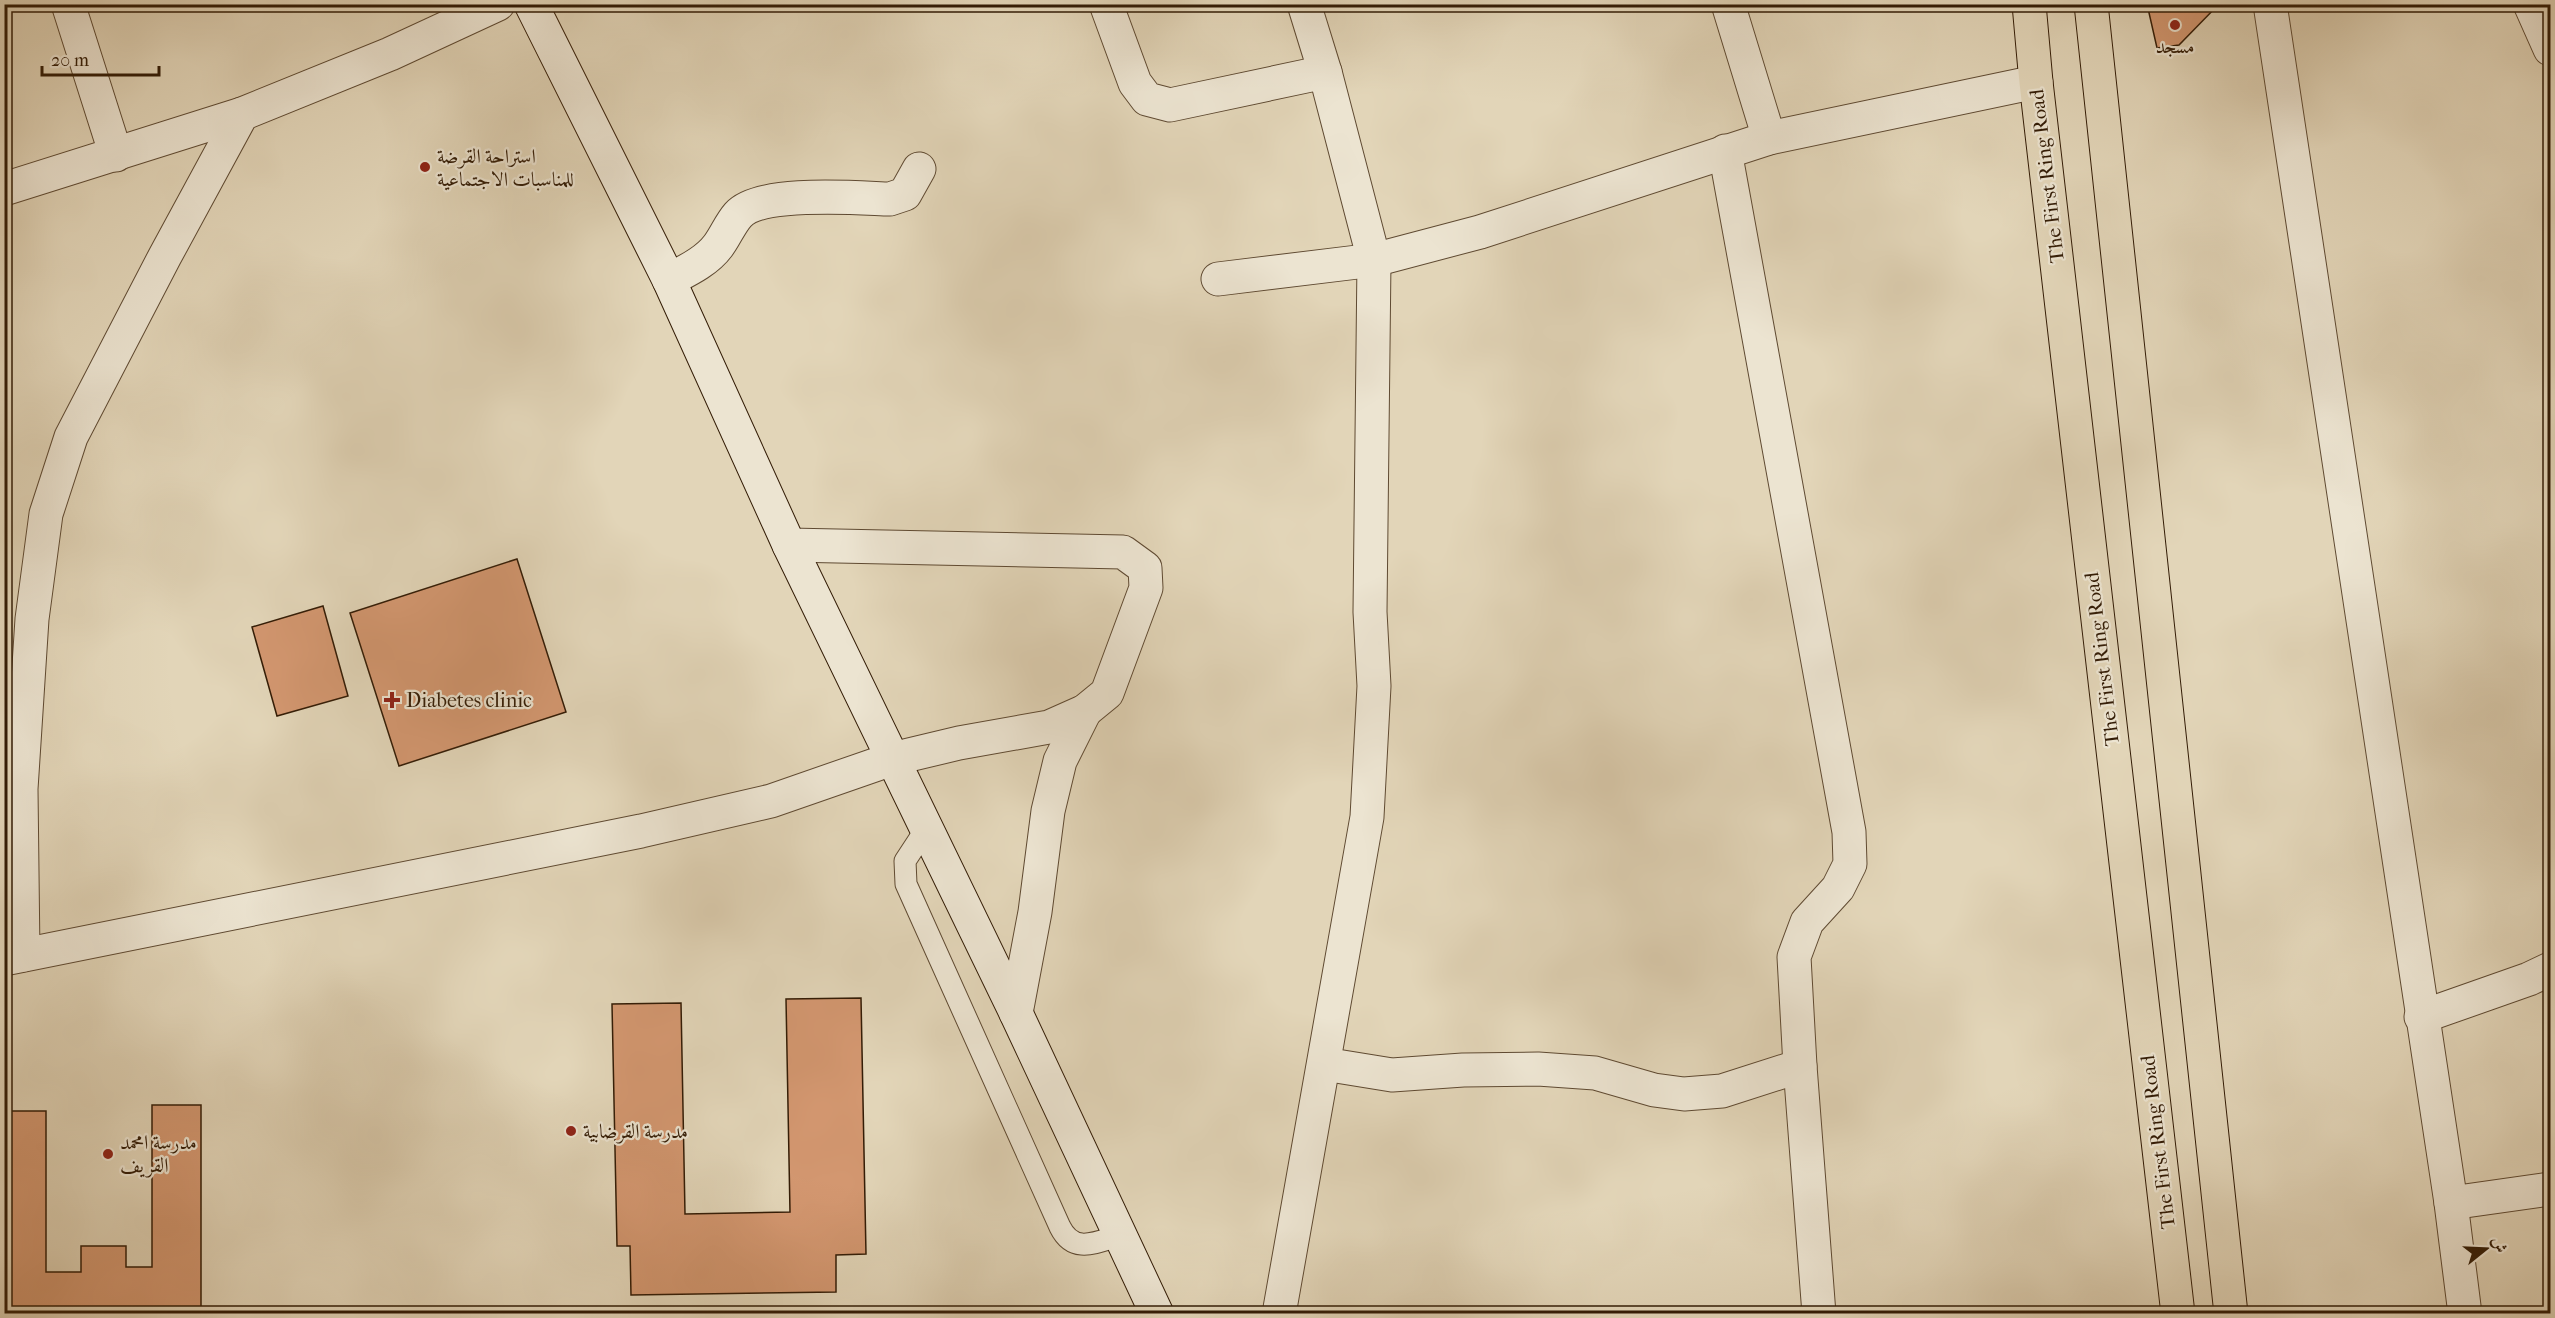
<svg xmlns="http://www.w3.org/2000/svg" width="2555" height="1318" viewBox="0 0 2555 1318" font-family="'IM FELL French Canon',Amiri,serif">
  <rect width="100%" height="100%" fill="#e2d5b8"/>
  <filter id="stains"><feTurbulence type="fractalNoise" baseFrequency=".00333" numOctaves="4"/><feColorMatrix values="0 0 0 0 .2 0 0 0 0 .09 0 0 0 0 .02 0 0 0 .5 -.17"/></filter>
  <radialGradient id="worn" r=".72"><stop offset=".6" stop-color="#630" stop-opacity="0"/><stop offset="1" stop-color="#630" stop-opacity=".3"/></radialGradient>
  <g fill="#d39770" stroke="#331c06" stroke-width="1.5">
    <polygon points="2147,4 2219,4 2179,45 2157,48"/>
    <polygon points="517,559 566,712 399,766 350,613"/>
    <polygon points="323,606 348,696 277,716 252,627"/>
    <polygon points="861,998 866,1254 836,1255 836,1292 631,1295 630,1246 617,1246 612,1004 681,1003 685,1214 790,1212 786,999"/>
    <polygon points="152,1105 201,1105 201,1311 4,1310 4,1111 46,1111 46,1272 81,1272 81,1246 126,1246 126,1267 152,1267"/>
  </g>
  <g fill="none" stroke-linecap="round" stroke-linejoin="round">
    <g stroke="#5f4a32" stroke-width="23">
      <path id="lane" d="M926,829L905,861L906,884L1060,1227C1074,1255 1096,1242 1121,1235"/>
    </g>
    <g stroke="#5f4a32" stroke-width="35">
      <g id="street">
        <polyline points="68,4 116,155"/>
        <polyline points="1106,4 1135,83 1147,99 1170,105 1325,72"/>
        <polyline points="1728,4 1769,138"/>
        <polyline points="2270,4 2451,1203 2465,1314"/>
        <polyline points="2530,4 2550,49"/>
        <polyline points="1725,151 1849,832 1850,864 1838,888 1807,922 1794,957 1800,1066 1819,1314"/>
        <polyline points="4,189 242,114"/>
        <polyline points="1218,279 1374,260 1480,232 1769,138 2036,82"/>
        <path d="M669,280C686,271 706,262 718,246C725,237 730,224 738,215C760,190 857,198 890,199L905,194L919,169"/>
        <polyline points="23,955 21,789 32,619 46,514 71,437 165,256 242,114 390,54 498,4"/>
        <polyline points="4,959 641,831 771,801 892,759 959,743 1049,727 1085,711 1107,693 1146,588 1145,568 1123,552 789,545"/>
        <polyline points="1016,1013 1035,912 1048,811 1060,761 1085,711"/>
        <polyline points="2421,1017 2529,979 2550,969"/>
        <polyline points="1324,1064 1392,1075 1463,1070 1538,1069 1595,1073 1654,1090 1684,1094 1722,1091 1800,1066"/>
        <polyline points="2451,1203 2550,1189"/>
        <polyline points="1279,1314 1367,817 1374,686 1370,612 1374,260 1325,72 1304,4"/>
      </g>
    </g>
    <g stroke="#331c06" stroke-width="35">
      <polyline id="secondary" points="531,4 669,280 789,545 1016,1013 1157,1314"/>
    </g>
    <g stroke="#331c06" stroke-width="35">
      <g id="primary">
        <polyline points="2029,4 2036,82 2178,1314"/>
        <polyline points="2091,4 2231,1314"/>
      </g>
    </g>
    <use href="#lane" stroke="#ece4d1" stroke-width="21"/>
    <use href="#street" stroke="#ece4d1" stroke-width="33"/>
    <use href="#secondary" stroke="#ece4d1" stroke-width="33"/>
    <use href="#primary" stroke="#e2d5b8" stroke-width="33"/>
  </g>
  <g fill="#8f2418" stroke="#ece4d1" stroke-width="2">
    <circle cx="2175" cy="25" r="6"/>
    <circle cx="425" cy="167" r="6"/>
    <path d="M389 691h6v6h6v6h-6v6h-6v-6h-6v-6h6z"/>
    <circle cx="571" cy="1131" r="6"/>
    <circle cx="108" cy="1154" r="6"/>
  </g>
  <g text-anchor="middle" dominant-baseline="central" stroke-width="4.5" stroke-linejoin="round" paint-order="stroke">
    <g font-size="20" fill="#331c06" stroke="#ece4d1" text-anchor="start">
      <text x="2175" y="46" text-anchor="middle">مسجد</text>
      <text x="437" y="156">استراحة القرضة<tspan x="437" dy="23">للمناسبات الاجتماعية</tspan></text>
      <text x="406" y="700">Diabetes clinic</text>
      <text x="583" y="1131">مدرسة القرضابية</text>
      <text x="120" y="1142">مدرسة امحمد<tspan x="120" dy="23">القريف</tspan></text>
    </g>
    <g font-size="20" fill="#331c06" stroke="#ece4d1">
      <text transform="translate(2047 176) rotate(-97)">The First Ring Road</text>
      <text transform="translate(2102 659) rotate(-97)">The First Ring Road</text>
      <text transform="translate(2158 1142) rotate(-97)">The First Ring Road</text>
    </g>
  </g>
  <rect width="2555" height="1318" fill="none" stroke="#e2d5b8" stroke-width="24"/>
  <rect x="6" y="6" width="2543" height="1306" fill="none" stroke="#331c06" stroke-width="3"/>
  <rect x="12" y="12" width="2531" height="1294" fill="none" stroke="#331c06" stroke-width="1.5"/>
  <g transform="translate(2486 1249) rotate(72)" stroke="#ece4d1" stroke-width="4.5" paint-order="stroke">
  <path d="M0-4.5L10 22L0 15L-10 22Z" fill="#331c06"/>
  <text y="-9" font-size="16" font-weight="bold" text-anchor="middle" fill="#331c06">ش</text>
  </g>
  <path d="M42 66v9h117v-9" fill="none" stroke="#331c06" stroke-width="3"/>
  <text x="51" y="66" font-size="18" fill="#331c06" stroke="#ece4d1" stroke-width="4.5" paint-order="stroke">20 m</text>
  <rect width="100%" height="100%" filter="url(#stains)"/>
  <rect width="100%" height="100%" fill="url(#worn)"/>
</svg>
